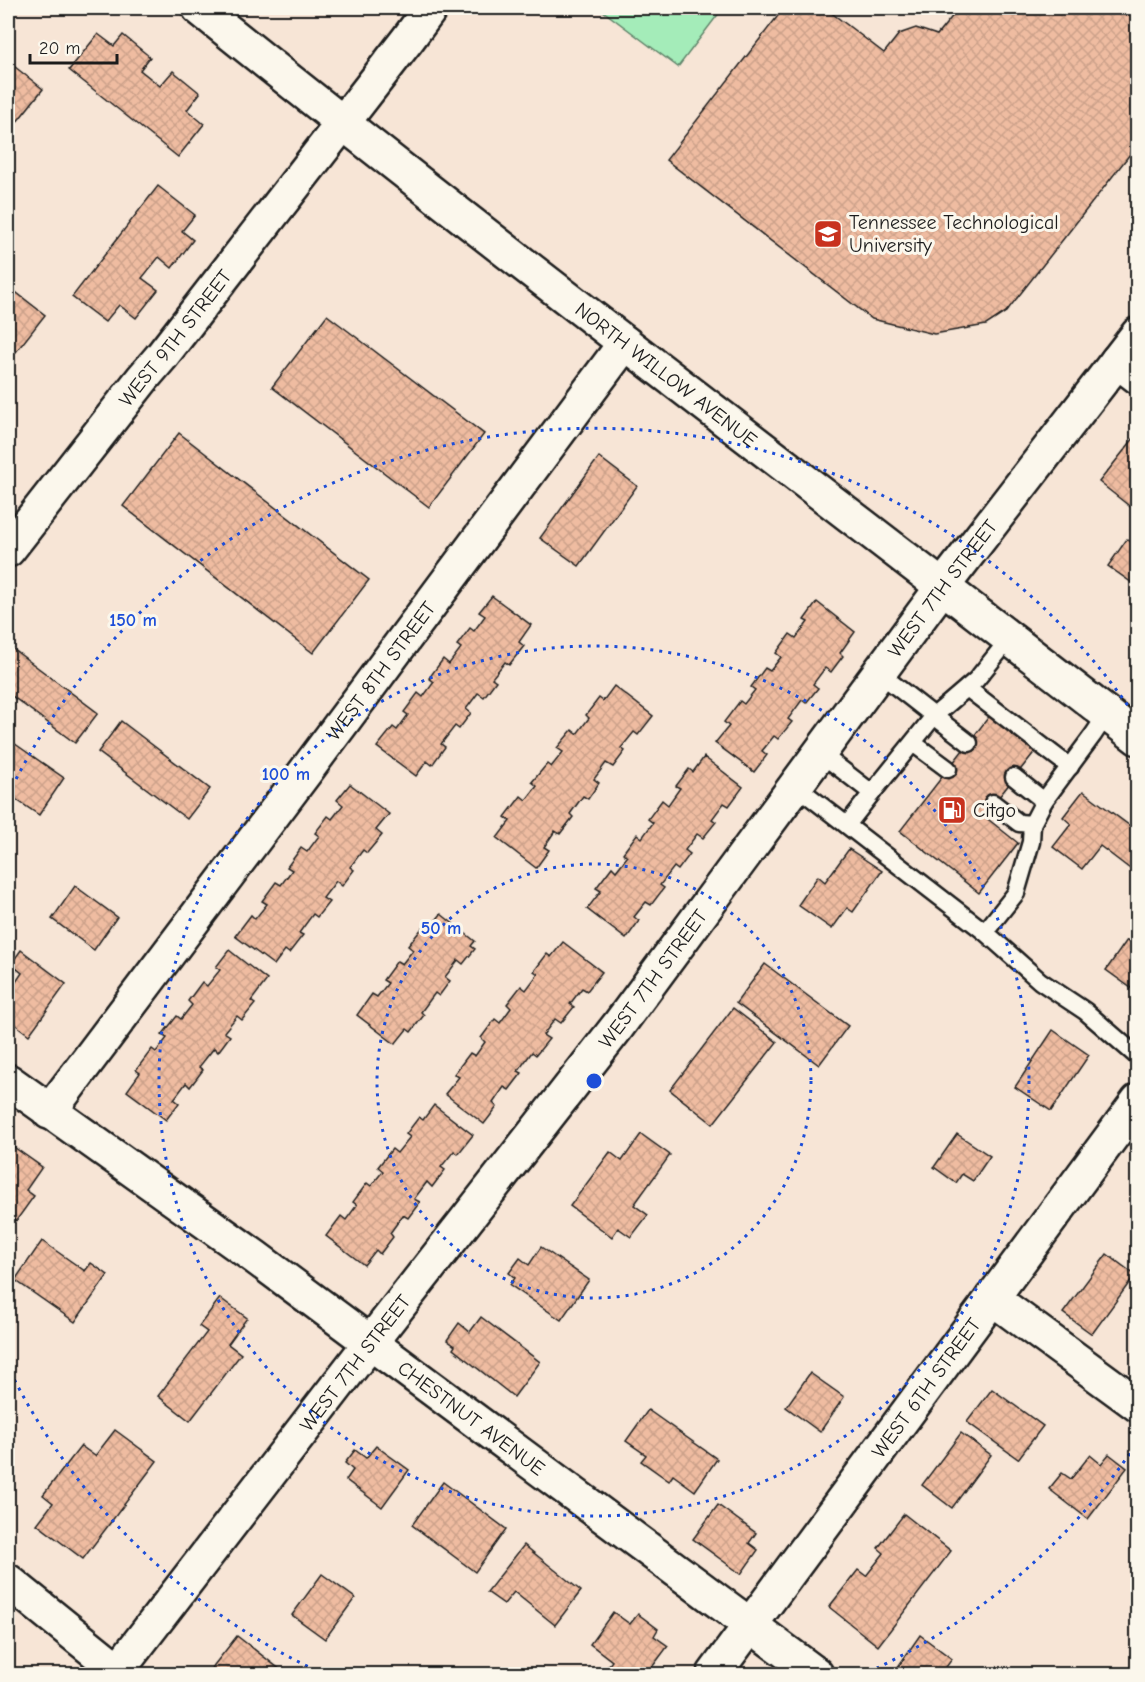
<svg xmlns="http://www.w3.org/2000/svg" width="1145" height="1682" viewBox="0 0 1145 1682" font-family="'Comic Neue',sans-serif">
  <defs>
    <pattern id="building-cross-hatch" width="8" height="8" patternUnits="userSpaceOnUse" patternTransform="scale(1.5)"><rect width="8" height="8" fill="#efbca1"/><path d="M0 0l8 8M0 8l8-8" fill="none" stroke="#cca18a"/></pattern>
  </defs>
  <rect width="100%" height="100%" fill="#f7e5d6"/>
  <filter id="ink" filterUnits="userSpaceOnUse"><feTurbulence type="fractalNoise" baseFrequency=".0167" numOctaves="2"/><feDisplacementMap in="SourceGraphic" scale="12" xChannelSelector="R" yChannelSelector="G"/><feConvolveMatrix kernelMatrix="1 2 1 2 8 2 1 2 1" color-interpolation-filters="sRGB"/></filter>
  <g filter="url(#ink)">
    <polygon fill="#a4ecb9" stroke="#60846a" stroke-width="1.5" points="599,8 723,8 678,67"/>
    <g fill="url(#building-cross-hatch)" stroke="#1c1c1c" stroke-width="1.5">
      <polygon points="784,8 825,8 884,53 899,34 916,28 937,35 959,8 1138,8 1138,144 1006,312 986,325 934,334 872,319 666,160"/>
      <polygon points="98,34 114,46 123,35 150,57 140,70 160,86 173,71 200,93 187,110 204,124 178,157 69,70"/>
      <polygon points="10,63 43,89 8,133 8,66"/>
      <polygon points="158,186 195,215 182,231 193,240 172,268 159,257 142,278 158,290 136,318 119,305 105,322 72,297"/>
      <polygon points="8,286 45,315 16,352 8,345"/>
      <polygon points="327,315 484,434 429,507 272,387"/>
      <polygon points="179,433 369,580 313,653 123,506"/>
      <polygon points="1138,433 1138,513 1099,482"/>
      <polygon points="599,457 637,486 579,566 540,538"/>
      <polygon points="1127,539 1138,547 1138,587 1108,566"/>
      <polygon points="492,596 531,625 519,642 524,646 509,665 505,662 492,678 496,681 484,697 478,693 466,709 471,713 459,729 455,726 441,744 445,747 432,765 427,761 416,776 377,747 393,727 397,730 408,715 404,712 418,693 423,697 434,682 429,678 443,659 449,664 461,648 457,645 470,628 474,631 485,616 479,612"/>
      <polygon points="817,602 855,632 840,653 843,656 831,672 825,668 813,684 818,688 806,703 802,700 788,719 792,722 778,739 774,736 762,751 767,755 754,772 715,743 729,726 724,722 740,701 744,704 755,690 751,687 765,668 770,671 781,657 776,653 790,634 796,638 808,622 804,620"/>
      <polygon points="9,646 98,713 75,743 8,693 8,648"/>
      <polygon points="614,686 653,716 638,735 634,732 621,748 625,751 613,767 606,763 594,779 599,783 588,799 583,796 570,814 573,817 560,834 555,831 544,847 549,850 536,868 497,838 510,821 505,817 521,796 526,800 537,786 532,782 547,764 551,767 563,752 557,748 572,730 577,734 589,718 586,715 599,698 603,701"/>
      <polygon points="991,714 1036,750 984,816 1018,843 979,893 900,831"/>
      <polygon points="121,721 210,789 187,819 98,752"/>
      <polygon points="8,739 64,778 39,815 8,794"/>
      <polygon points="704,757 743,787 729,806 724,803 712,819 716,822 703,838 697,834 685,850 690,854 678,870 674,867 660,885 664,888 651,905 646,902 634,917 639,921 626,939 587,909 601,891 596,888 612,867 616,871 627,857 623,853 637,834 642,838 653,823 648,819 662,800 668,805 680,788 676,786 689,769 693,772"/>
      <polygon points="350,784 389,814 376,830 382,835 367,853 363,850 350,867 354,870 342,886 336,881 323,898 329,902 317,917 313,914 299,933 303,935 289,953 285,950 274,965 235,936 251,915 255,919 267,904 262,901 276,882 281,885 292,870 287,867 301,848 307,852 319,836 315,833 328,816 332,819 343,805 337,800"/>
      <polygon points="1083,791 1138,832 1138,875 1100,846 1082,869 1053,847 1071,824 1063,817"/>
      <polygon points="849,849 882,871 853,912 847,908 832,929 798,905 818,876 825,882"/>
      <polygon points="75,886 117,917 94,950 52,919"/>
      <polygon points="441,914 475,941 471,946 475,949 463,964 458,960 445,977 450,981 439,996 435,993 421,1012 424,1015 411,1032 407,1029 395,1044 357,1015 372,994 377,997 388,983 383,980 397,961 402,964 413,950 408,946 423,927 428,930"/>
      <polygon points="1127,940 1138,947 1138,993 1106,970"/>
      <polygon points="563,942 602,972 587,991 582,988 570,1004 574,1007 561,1023 555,1019 543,1035 549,1039 536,1055 532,1052 518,1071 522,1073 509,1090 504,1087 493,1103 497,1107 484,1124 445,1094 459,1077 454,1074 470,1053 475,1056 485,1042 481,1038 495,1019 500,1023 511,1008 507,1004 521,986 526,990 538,974 534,971 547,954 551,957"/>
      <polygon points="21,950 66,984 29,1035 8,1019 8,994 22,973 11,964"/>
      <polygon points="229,950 267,980 251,1001 255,1004 242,1020 237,1016 224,1032 230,1036 218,1052 214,1048 199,1067 203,1070 190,1087 186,1083 174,1099 179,1103 166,1120 127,1091 140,1073 136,1070 152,1049 156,1052 167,1038 162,1035 177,1016 181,1019 192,1005 188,1001 202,982 207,986 220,970 216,967"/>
      <polygon points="765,964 848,1026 819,1065 736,1003"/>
      <polygon points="733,1008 777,1042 713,1124 670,1090"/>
      <polygon points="1053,1030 1089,1055 1051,1111 1015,1087"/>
      <polygon points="434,1105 473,1135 458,1154 454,1151 441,1167 445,1170 432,1187 427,1182 414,1199 420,1202 408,1218 403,1215 390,1233 393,1237 380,1254 376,1250 364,1265 326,1236 341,1216 346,1220 357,1205 353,1202 367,1183 371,1186 383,1171 378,1167 392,1149 397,1153 410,1137 406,1134 419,1117 423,1120"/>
      <polygon points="641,1134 670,1155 634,1205 648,1215 631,1237 618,1228 612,1237 570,1206 610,1152 622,1161"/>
      <polygon points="957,1134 990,1156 973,1181 962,1174 956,1183 934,1167"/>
      <polygon points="8,1143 42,1167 26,1190 34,1196 16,1221 8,1215 8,1204 10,1201 8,1199"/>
      <polygon points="42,1241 85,1271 91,1263 108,1275 75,1322 15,1280"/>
      <polygon points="541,1247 589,1280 561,1320 510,1285 515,1278 509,1273 520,1258 529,1265"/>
      <polygon points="1107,1254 1135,1275 1092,1334 1063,1313"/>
      <polygon points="220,1298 247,1318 228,1344 241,1354 190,1421 158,1396 207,1332 199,1326"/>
      <polygon points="481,1317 540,1362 514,1397 453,1349 455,1346 447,1340 459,1323 470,1332"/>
      <polygon points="810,1373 844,1397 820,1432 786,1407"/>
      <polygon points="992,1389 1043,1426 1018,1459 967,1422"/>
      <polygon points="648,1410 717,1459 695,1491 673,1475 669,1481 641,1461 646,1455 626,1441"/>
      <polygon points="115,1430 157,1461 83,1559 37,1524 53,1503 43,1495 81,1446 95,1456"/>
      <polygon points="961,1433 991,1455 952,1508 922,1485"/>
      <polygon points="376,1446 409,1470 382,1507 346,1480 353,1470 345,1463 355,1450 366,1458"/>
      <polygon points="1109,1454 1127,1468 1088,1519 1049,1489 1062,1473 1071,1479 1090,1455 1101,1464"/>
      <polygon points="443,1482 506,1529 475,1572 412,1525"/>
      <polygon points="718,1505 756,1533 749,1543 758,1550 741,1574 693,1539"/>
      <polygon points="904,1514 951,1551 878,1646 829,1607 858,1570 866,1576 884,1553 878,1548"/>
      <polygon points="524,1545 581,1591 555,1625 514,1592 504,1604 487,1592"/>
      <polygon points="322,1574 355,1598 325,1639 292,1615"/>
      <polygon points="613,1612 630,1624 638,1614 658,1629 654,1636 668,1646 647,1674 602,1674 612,1661 590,1644"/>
      <polygon points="920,1635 952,1659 941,1674 893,1674"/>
      <polygon points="237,1636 286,1674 207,1674"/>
    </g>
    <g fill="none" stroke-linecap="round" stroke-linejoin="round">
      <g stroke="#1c1c1c" stroke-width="21">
        <g id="lane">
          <polyline points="967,688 1070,767"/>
          <polyline points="913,743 948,769"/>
          <polyline points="969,743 934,716 976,680 1010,638"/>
          <polyline points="820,753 872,793 934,716 879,673"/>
          <polyline points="1014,777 1044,801 1093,735 1107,714"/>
          <polyline points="796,786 985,932 1016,893 1031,842 1032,824"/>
          <polyline points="993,803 1019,823 1032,824 1044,801"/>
          <polyline points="847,825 872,793"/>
          <polyline points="985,932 1040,981 1085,1011 1138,1057"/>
        </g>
      </g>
      <g stroke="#1c1c1c" stroke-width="38">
        <g id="street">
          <polyline points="1117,361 1138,377"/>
          <path id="s1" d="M8,550L143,378L161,357L408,39L431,8"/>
          <path id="s2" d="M8,1081L255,1257L816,1674"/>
          <path id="s3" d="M49,1112L306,771L625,343"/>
          <polyline points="992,1298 1138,1405"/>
          <polyline points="8,1581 123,1674"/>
          <path id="s4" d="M714,1674L1138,1101"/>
        </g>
      </g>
      <g stroke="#1c1c1c" stroke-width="38">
        <g id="secondary">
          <path id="s5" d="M199,8C507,257 825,494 1138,738"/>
          <path id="s6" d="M115,1674L370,1343L618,1026L943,586L1138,334"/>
        </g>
      </g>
      <use href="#lane" stroke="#fbf7ec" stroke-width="16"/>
      <use href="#street" stroke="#fbf7ec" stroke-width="33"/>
      <use href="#secondary" stroke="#fbf7ec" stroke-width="33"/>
    </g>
  </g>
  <g fill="none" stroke="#1d4ed8" stroke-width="3" stroke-dasharray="3 6">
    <circle cx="594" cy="1081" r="217"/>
    <circle cx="594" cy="1081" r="435"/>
    <path d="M1135 1446A652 652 0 0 1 864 1674M324 1674A652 652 0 0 1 8 1367M8 795A652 652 0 0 1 1135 716"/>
  </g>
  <defs>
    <g id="university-square" transform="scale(1.5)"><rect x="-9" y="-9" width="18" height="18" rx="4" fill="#c8321e" stroke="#fbf7ec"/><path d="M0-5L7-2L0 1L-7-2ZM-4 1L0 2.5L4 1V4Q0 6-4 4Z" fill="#fff"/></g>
    <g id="fuel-square" transform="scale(1.5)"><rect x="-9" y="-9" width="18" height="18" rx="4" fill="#c8321e" stroke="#fbf7ec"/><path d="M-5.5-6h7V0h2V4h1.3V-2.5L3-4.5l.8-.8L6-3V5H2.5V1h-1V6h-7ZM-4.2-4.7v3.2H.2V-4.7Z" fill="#fff"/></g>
  </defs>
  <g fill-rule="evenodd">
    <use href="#university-square" x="828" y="234"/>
    <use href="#fuel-square" x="952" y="810"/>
  </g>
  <g text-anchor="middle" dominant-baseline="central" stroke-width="6" stroke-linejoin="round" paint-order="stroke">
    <g font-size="20" fill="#1c1c1c" stroke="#fbf7ec" text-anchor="start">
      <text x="849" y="222">Tennessee Technological<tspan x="849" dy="23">University</tspan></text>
      <text x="973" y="810">Citgo</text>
    </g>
    <g font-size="20" fill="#1c1c1c" stroke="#fbf7ec">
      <text stroke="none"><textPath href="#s1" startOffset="270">WEST 9TH STREET</textPath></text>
      <text stroke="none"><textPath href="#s5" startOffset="594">NORTH WILLOW AVENUE</textPath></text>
      <text stroke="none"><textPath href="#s6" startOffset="1365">WEST 7TH STREET</textPath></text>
      <text stroke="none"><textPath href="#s3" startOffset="552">WEST 8TH STREET</textPath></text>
      <text stroke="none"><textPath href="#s6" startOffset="879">WEST 7TH STREET</textPath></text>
      <text stroke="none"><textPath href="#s6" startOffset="393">WEST 7TH STREET</textPath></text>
      <text stroke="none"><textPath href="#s4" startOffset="356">WEST 6TH STREET</textPath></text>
      <text stroke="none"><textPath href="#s2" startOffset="573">CHESTNUT AVENUE</textPath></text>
    </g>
  </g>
  <circle cx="594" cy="1081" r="9" fill="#1d4ed8" stroke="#fbf7ec" stroke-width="3"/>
  <g font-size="18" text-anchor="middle" font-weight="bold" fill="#1d4ed8" stroke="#fbf7ec" stroke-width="6" stroke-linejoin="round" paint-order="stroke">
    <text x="133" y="626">150 m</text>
    <text x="286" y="780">100 m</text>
    <text x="441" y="934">50 m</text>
  </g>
  <rect width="1145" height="1682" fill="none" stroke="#fbf7ec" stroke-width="30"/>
  <rect x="15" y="15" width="1115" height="1652" fill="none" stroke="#1c1c1c" stroke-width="2" filter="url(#ink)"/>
  <path d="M30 54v9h87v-9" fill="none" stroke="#1c1c1c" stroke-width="3"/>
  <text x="39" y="54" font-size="18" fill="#1c1c1c" stroke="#fbf7ec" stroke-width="4.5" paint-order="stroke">20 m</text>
</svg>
